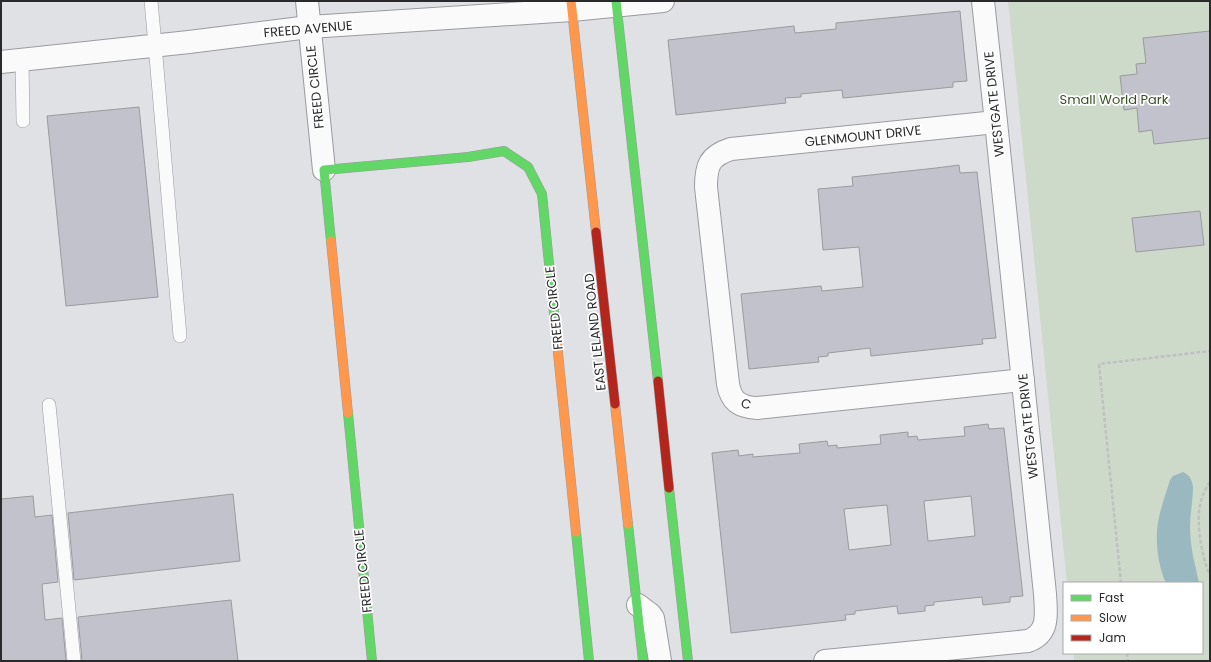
<svg xmlns="http://www.w3.org/2000/svg" width="1211" height="662" viewBox="0 0 1211 662" font-family="Poppins,sans-serif">
  <rect width="100%" height="100%" fill="#e0e1e5"/>
  <polygon fill="#cdd9c9" points="1008,1 1210,1 1210,661 1074,661 1074,653 1202,653 1202,583 1067,583"/>
  <path fill="#9ab8c0" d="M1183,472C1190,475 1192,480 1193,487C1193,499 1190,515 1190,527C1190,547 1195,564 1199,583H1166C1159,568 1156,548 1157,531C1158,514 1165,497 1170,480L1173,476Z"/>
  <g fill="#c1c2cb" stroke="#9a9b9e" fill-rule="evenodd">
    <polygon points="960,11 967,81 953,82 953,87 843,98 842,90 801,94 801,97 785,98 786,103 676,115 668,40 794,26 795,33 836,29 836,23"/>
    <polygon points="1210,31 1210,138 1154,144 1152,130 1139,132 1137,108 1124,110 1120,76 1137,74 1136,64 1146,63 1143,38"/>
    <polygon points="139,107 158,297 66,306 47,116"/>
    <polygon points="959,165 960,173 977,172 996,338 982,339 983,344 871,356 870,348 828,353 828,356 818,357 819,362 749,369 741,294 821,286 822,291 863,287 859,247 823,250 818,189 853,186 852,177 936,168"/>
    <polygon points="1200,211 1204,245 1136,252 1132,218"/>
    <path d="M988,424L989,429L1004,428L1023,596L1010,597V602L983,605L982,597L934,602V605L925,606V611L898,614L897,606L855,611V614L845,615L846,620L731,633L712,453L738,450L739,456L753,454V457L800,453L799,444L827,441L828,446L837,445V448L881,444L880,435L908,432V437L917,436L918,440L965,436L964,427ZM971,496L975,536L928,541L924,501ZM887,505L891,545L849,550L844,509Z"/>
    <polygon points="233,494 240,561 74,580 68,513"/>
    <polygon points="33,496 35,517 52,515 58,582 42,584 45,620 62,618 66,661 1,661 1,499"/>
    <polygon points="231,600 238,661 82,661 78,617"/>
  </g>
  <g fill="none" stroke-linecap="round" stroke-linejoin="round">
    <g stroke="#9a9b9e" stroke-width="14">
      <g id="lane">
        <polyline points="151,1 155,45 180,336"/>
        <polyline points="22,60 23,121"/>
        <polyline points="49,405 74,661"/>
      </g>
    </g>
    <g stroke="#9a9b9e" stroke-width="24">
      <g id="street">
        <polyline points="307,1 324,170"/>
        <polyline points="1,62 189,42 309,27 572,10 663,1"/>
        <path d="M996,122L731,149C709,156 706,166 706,187L728,384C731,401 739,407 757,408L1023,380"/>
        <polyline points="638,605 650,614 653,618 660,661"/>
        <path d="M825,661L1028,641C1050,633 1046,613 1045,594L996,122L983,1"/>
      </g>
    </g>
    <g stroke="#9a9b9e" stroke-width="10">
      <g id="fast">
        <polyline points="616,1 658,381"/>
        <polyline points="331,241 324,170 468,157 504,151 528,167 542,194 556,333"/>
        <polyline points="348,413 372,661"/>
        <polyline points="669,488 688,661"/>
        <polyline points="628,524 643,661"/>
        <polyline points="576,532 589,661"/>
      </g>
    </g>
    <g stroke="#9a9b9e" stroke-width="10">
      <g id="slow">
        <polyline points="571,1 596,232"/>
        <polyline points="331,241 348,413"/>
        <polyline points="556,333 576,532"/>
        <polyline points="615,404 628,524"/>
      </g>
    </g>
    <g stroke="#9a9b9e" stroke-width="10">
      <g id="jam">
        <polyline points="596,232 615,404"/>
        <polyline points="658,381 669,488"/>
      </g>
    </g>
    <g stroke="#c0c0c1" stroke-width="2.5" stroke-dasharray="4 2" stroke-linecap="butt">
      <path d="M1210,482C1205,489 1202,496 1200,505C1196,524 1202,558 1210,575"/>
      <polyline points="1121,583 1099,364 1210,351"/>
      <polyline points="1127,653 1128,661"/>
    </g>
    <use href="#lane" stroke="#fafafb" stroke-width="13"/>
    <use href="#street" stroke="#fafafb" stroke-width="22"/>
    <use href="#fast" stroke="#63d668" stroke-width="9"/>
    <use href="#slow" stroke="#ff974d" stroke-width="9"/>
    <use href="#jam" stroke="#b3261e" stroke-width="9"/>
  </g>
  <g text-anchor="middle" dominant-baseline="central" stroke-width="3.5" stroke-linejoin="round" paint-order="stroke">
    <g font-size="13" fill="#2a2a2d" stroke="#fff">
      <text transform="translate(308 29) rotate(-5)">FREED AVENUE</text>
      <text transform="translate(315 87) rotate(-96)">FREED CIRCLE</text>
      <text transform="translate(994 104) rotate(-96)">WESTGATE DRIVE</text>
      <text transform="translate(863 136) rotate(-6)">GLENMOUNT DRIVE</text>
      <text transform="translate(554 308) rotate(-96)">FREED CIRCLE</text>
      <text transform="translate(595 332) rotate(-96)">EAST LELAND ROAD</text>
      <text transform="translate(746 404) rotate(17)">C</text>
      <text transform="translate(1028 426) rotate(-96)">WESTGATE DRIVE</text>
      <text transform="translate(363 571) rotate(-96)">FREED CIRCLE</text>
    </g>
    <g font-size="13" fill="#375123" stroke="#fff">
      <text x="1114" y="99">Small World Park</text>
    </g>
  </g>
  <rect width="1211" height="662" fill="none" stroke="#2a2a2d" stroke-width="4"/>
  <rect x="1063" y="582" width="140" height="72" fill="#ffffff" stroke="#aaaaab"/>
  <rect x="1071" y="595" width="20" height="6" fill="#63d668" stroke="#aaaaab"/>
  <text x="1099" y="602" font-size="12" fill="#2a2a2d">Fast</text>
  <rect x="1071" y="615" width="20" height="6" fill="#ff974d" stroke="#aaaaab"/>
  <text x="1099" y="622" font-size="12" fill="#2a2a2d">Slow</text>
  <rect x="1071" y="635" width="20" height="6" fill="#b3261e" stroke="#aaaaab"/>
  <text x="1099" y="642" font-size="12" fill="#2a2a2d">Jam</text>
</svg>
